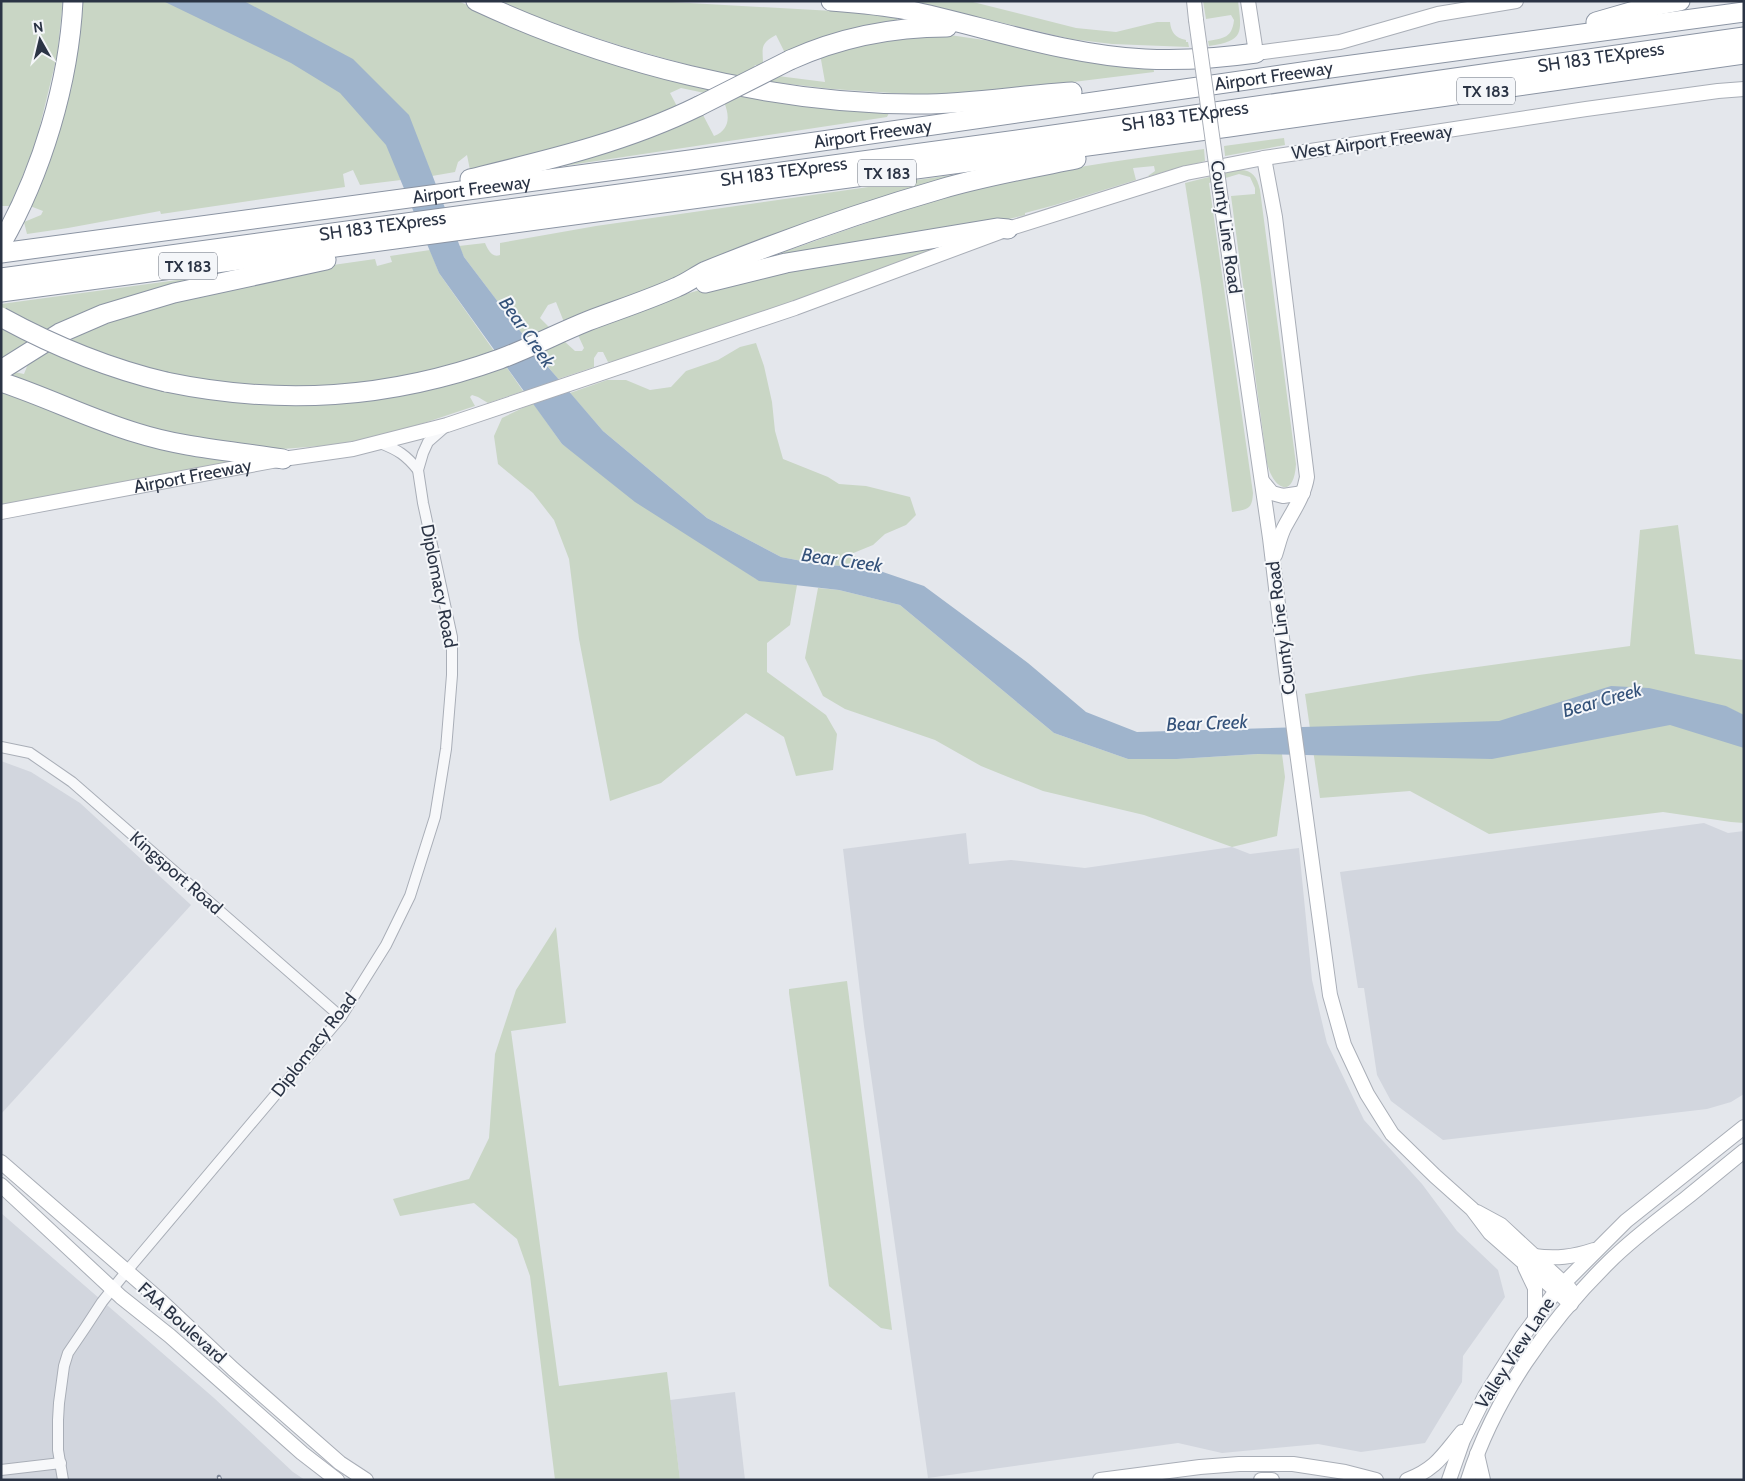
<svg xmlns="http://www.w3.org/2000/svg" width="1745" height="1481" viewBox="0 0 1745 1481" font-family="Cabin,sans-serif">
  <rect width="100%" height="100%" fill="#e4e7ec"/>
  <g fill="#d2d6de">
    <polygon points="1,761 31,772 80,803 191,905 1,1114"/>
    <polygon points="1704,823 1728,833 1744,831 1744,1094 1731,1102 1707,1109 1443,1140 1391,1101 1377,1075 1364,988 1358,988 1340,872"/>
    <polygon points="966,833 969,864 1011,860 1085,868 1232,847 1250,854 1299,848 1312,980 1327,1043 1364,1120 1422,1184 1457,1231 1498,1270 1505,1297 1463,1356 1462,1382 1425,1443 1361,1452 1318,1444 1222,1453 1178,1443 928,1478 864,1026 843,849"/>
    <polygon points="1,1213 214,1398 293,1472 305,1480 1,1480"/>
    <polygon points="735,1392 745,1480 680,1480 670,1400"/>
  </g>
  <g fill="#c9d6c5">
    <polygon points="1,1 63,1 57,56 36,142 11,206 2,206 1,215"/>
    <polygon points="82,1 458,1 552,41 722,90 714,95 681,88 670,93 680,112 636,129 470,170 467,155 458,162 455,172 432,176 424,155 391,155 401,180 360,185 353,170 343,174 345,187 161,214 160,211 68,228 27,234 24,222 41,215 43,211 30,206 69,92 71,91 80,31"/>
    <path d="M498,1H654L851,12L895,16L897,18V21L786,55L776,35C759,44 763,48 763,65L760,66L755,65L751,74L746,78C661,60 579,35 498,1Z"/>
    <path d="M910,1H969L1076,28L1116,32L1157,22H1170C1171,32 1175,38 1186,40V42H1188L1189,47L1112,44L1071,39Z"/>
    <path d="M1203,1H1238C1242,33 1244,41 1209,46L1208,41C1224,38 1232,38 1234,20L1231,15L1206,19Z"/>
    <polygon points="943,34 1153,65 1154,72 1049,85 956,94 922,95 832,89 763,81 770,75 825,82 820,54 862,42"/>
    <path d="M738,94L889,113L887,117L537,170L703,115L714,136C730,130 730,116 724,102Z"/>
    <polygon points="1284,138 1285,145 1225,156 1224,146"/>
    <path d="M1204,149L1205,161C1186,167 1169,170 1150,176H1148L1155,171L1154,166L1133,168L1136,180L1055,205L1025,213V215L997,222L776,257L778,254C847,230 916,204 987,186C1058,168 1131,159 1204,149Z"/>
    <path d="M1237,170C1252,169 1257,176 1260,190L1296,464C1294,499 1274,491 1267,463L1231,196L1255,194V188L1250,177L1239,174L1209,183L1253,493C1252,510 1248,509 1232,512L1201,285L1185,183Z"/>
    <path d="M959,174L865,203L564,322L556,302L548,305L540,318L550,328L525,338L464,257L459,246L485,243C488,250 492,258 500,255V243L596,226Z"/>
    <polygon points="943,246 938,252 615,361 608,362 603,352 598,352 594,358 594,367 558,379 536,352 564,341 575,351 582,351 584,348 578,335 676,297 740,278"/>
    <path d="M430,250L439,273L494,351C470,359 446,367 421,373C328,395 226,392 134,365C114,359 93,350 73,343L71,335L111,317L312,268L375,259L377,266L392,262L390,256Z"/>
    <polygon points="185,279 185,283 48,332 1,307 1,304"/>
    <polygon points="1,326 30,343 1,363"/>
    <polygon points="756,343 764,366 772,402 775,431 783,459 828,477 839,484 866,486 910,497 916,515 906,525 885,534 873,545 851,554 877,570 812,563 781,557 707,518 603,431 570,393 607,380 626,380 650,390 671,387 686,371 718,360 740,347"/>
    <polygon points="46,350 70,361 236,401 505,365 523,391 488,403 478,397 472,395 470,397 475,406 421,424 369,438 333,445 270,450 187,442 1,379 9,371 24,374 30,359 36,360 36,356"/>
    <polygon points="1,390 244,462 1,506"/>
    <polygon points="533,403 562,444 756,579 797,585 790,625 767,643 767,672 826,715 837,734 833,770 796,776 784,737 746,713 661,783 610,801 579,639 569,559 554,520 533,493 498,464 494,436 502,418"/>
    <polygon points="1678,525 1695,654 1744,660 1744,823 1731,822 1663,812 1489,834 1410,791 1320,798 1305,694 1419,675 1630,646 1640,530"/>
    <polygon points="818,588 839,590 900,605 1054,733 1128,759 1177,759 1258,754 1282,754 1285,777 1277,836 1232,847 1144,815 1043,791 981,766 935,740 845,709 823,696 805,658"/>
    <polygon points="556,927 566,1023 511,1031 559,1386 667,1372 680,1480 555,1480 530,1276 517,1239 474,1203 400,1216 393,1199 469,1179 489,1138 495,1054 516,990"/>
    <polygon points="847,981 892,1330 881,1328 829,1286 789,993 789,989"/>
  </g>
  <polygon fill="#9fb4cc" points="163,1 244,1 353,59 409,115 464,257 542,360 603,431 707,518 781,557 812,563 877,570 924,586 1028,663 1086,712 1137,732 1499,721 1611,686 1649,688 1726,706 1744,715 1744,748 1670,725 1492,759 1258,754 1177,759 1128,759 1054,733 900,605 839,590 759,581 635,502 562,444 439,273 386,145 340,93 291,63"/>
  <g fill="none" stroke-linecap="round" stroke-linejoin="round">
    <g stroke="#a9aeb7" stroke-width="12">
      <g id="street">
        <path d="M380,443C398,450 406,455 418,470"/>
        <polyline points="1,747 30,753 72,782 341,1017"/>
        <polyline points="1,1470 61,1463"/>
        <polyline points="63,1480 58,1450 58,1420 59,1403 64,1366 68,1353 85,1328 102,1302 126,1272 341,1017 386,945 410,896 435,817 446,749 452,675 452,637 423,503 418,470 423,453 428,442 444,428"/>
      </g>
    </g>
    <g stroke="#a9aeb7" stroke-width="16">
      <g id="secondary">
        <polyline points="1194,1 1196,20"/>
        <polyline points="1248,1 1256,53 1340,42 1438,14 1516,1"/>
        <path d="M1264,158L1275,217L1307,477C1304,496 1293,511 1284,528C1280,536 1278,546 1275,555"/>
        <polyline points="1221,200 1270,538 1286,671 1330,995 1344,1045 1367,1094 1392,1134 1435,1176 1472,1209 1490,1233 1571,1304"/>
        <polyline points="1262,481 1272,493 1283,496 1303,493"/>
        <path id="s1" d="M1,512L283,459L353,449L447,425L795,308L1008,229L1186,173L1264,158L1586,109L1718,91L1744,89"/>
        <polyline points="1,1162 160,1300 233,1369 340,1463 366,1480"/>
        <polyline points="1,1185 121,1297 170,1336 302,1453 337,1480"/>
        <polyline points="1477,1212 1501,1225 1570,1289"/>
        <path d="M1534,1256C1556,1259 1573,1257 1594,1250"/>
        <polyline points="1525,1267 1535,1288 1535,1318"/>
        <polyline points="1477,1454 1483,1480"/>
        <polyline points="1100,1480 1200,1467 1239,1464 1293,1464 1345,1472 1376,1480"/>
        <polyline points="1261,1480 1272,1480"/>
        <path d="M1407,1480C1436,1469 1443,1455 1462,1432"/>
        <polyline points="1449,1480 1463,1440 1485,1396 1522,1337 1556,1291 1626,1221 1744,1127"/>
        <path d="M1468,1480C1494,1398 1548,1322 1609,1262C1632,1239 1659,1219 1685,1199C1705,1183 1724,1167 1744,1151"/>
      </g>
    </g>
    <g stroke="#8b94a3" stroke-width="21">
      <g id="highway">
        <path d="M476,1C609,63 766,103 914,104C967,105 1019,95 1072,92"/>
        <path d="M831,1C857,3 882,5 907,10C986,27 1065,55 1145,59C1182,61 1220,58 1256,53"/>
        <polyline points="1596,22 1648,7 1680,1"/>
        <path d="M790,60C841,37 892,27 947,27"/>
        <path d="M470,179C548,160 626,142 699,106"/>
        <path d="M1,244C42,173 69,82 73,1"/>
        <path id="s2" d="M1,253L690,160L1330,68L1744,12"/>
        <path id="s3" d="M1,278L1053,135L1744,37"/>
        <polyline points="705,283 786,263 997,228 1008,229"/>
        <polyline points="1,292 1229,127 1744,54"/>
        <polyline points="1,370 60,333 104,314 174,293 326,260"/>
        <path d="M1,382C47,397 90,419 137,433C184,448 234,451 283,459"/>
        <path d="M166,382C281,406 389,399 500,359C530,348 558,333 588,321C617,310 648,300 677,287C687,283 696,276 706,271C783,240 861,212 941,189C985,176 1031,168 1076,159"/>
      </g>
    </g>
    <use href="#street" stroke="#f7f8fa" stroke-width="10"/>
    <use href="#secondary" stroke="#fff" stroke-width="14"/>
    <use href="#highway" stroke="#fff" stroke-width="19"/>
    <g stroke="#7d8696" stroke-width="4.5">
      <polyline id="rail" points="219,1477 220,1480"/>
    </g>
    <use href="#rail" stroke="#f4f6f9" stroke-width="2.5" stroke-dasharray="8" stroke-linecap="butt"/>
    <g stroke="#a9aeb7" stroke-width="16" stroke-linecap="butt">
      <polyline id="secondary-bridge" points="1196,20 1221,200"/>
    </g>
    <g stroke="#8b94a3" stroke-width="21" stroke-linecap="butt">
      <g id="highway-bridge">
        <polyline points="699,106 790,60"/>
        <path d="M1,317C54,346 107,368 166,382"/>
      </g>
    </g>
    <use href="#secondary-bridge" stroke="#fff" stroke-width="14"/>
    <use href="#highway-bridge" stroke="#fff" stroke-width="19"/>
  </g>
  <g text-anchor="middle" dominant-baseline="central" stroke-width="4" stroke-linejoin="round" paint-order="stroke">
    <g fill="#f4f6f9" stroke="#676e7b" stroke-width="1">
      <rect x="1457" y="77.5" width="58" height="27" rx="4"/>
      <rect x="858" y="159.5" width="58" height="27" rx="4"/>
      <rect x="159" y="252.5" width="58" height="27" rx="4"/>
    </g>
    <g font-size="16" font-weight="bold" fill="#2b3445">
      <text x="1486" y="91">TX 183</text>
      <text x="887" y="173">TX 183</text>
      <text x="188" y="266">TX 183</text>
    </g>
    <g font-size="18" fill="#2b3445" stroke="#f4f6f9">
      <text stroke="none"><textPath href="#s3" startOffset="1615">SH 183 TEXpress</textPath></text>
      <text stroke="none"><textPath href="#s2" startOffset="1285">Airport Freeway</textPath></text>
      <text stroke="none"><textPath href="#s3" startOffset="1195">SH 183 TEXpress</textPath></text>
      <text stroke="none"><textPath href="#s2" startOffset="880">Airport Freeway</textPath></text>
      <text transform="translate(1372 142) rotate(-8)">West Airport Freeway</text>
      <text stroke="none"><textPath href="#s3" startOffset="790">SH 183 TEXpress</textPath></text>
      <text stroke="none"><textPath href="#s2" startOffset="475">Airport Freeway</textPath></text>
      <text stroke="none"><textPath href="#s3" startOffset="385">SH 183 TEXpress</textPath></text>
      <text transform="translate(1226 227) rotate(82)">County Line Road</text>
      <text stroke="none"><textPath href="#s1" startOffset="195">Airport Freeway</textPath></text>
      <text transform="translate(439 586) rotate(79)">Diplomacy Road</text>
      <text transform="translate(1281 628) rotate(-97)">County Line Road</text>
      <text transform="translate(176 873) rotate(41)">Kingsport Road</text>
      <text transform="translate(314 1045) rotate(-52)">Diplomacy Road</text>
      <text transform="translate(182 1323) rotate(42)">FAA Boulevard</text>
      <text transform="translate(1515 1353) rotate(-57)">Valley View Lane</text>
    </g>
    <g font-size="19" font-style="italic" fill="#34527a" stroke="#f4f6f9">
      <text transform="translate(527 332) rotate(55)">Bear Creek</text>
      <text transform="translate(842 560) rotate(8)">Bear Creek</text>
      <text transform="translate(1602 700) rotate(-16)">Bear Creek</text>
      <text transform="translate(1207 723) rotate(-2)">Bear Creek</text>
    </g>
  </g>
  <rect width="1745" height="1481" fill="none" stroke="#2b3445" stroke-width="5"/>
  <g transform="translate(40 40) rotate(352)" stroke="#f4f6f9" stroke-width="4" paint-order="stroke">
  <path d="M0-4L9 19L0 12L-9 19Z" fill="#2b3445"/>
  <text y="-8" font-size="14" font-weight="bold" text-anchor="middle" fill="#2b3445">N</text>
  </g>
</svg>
